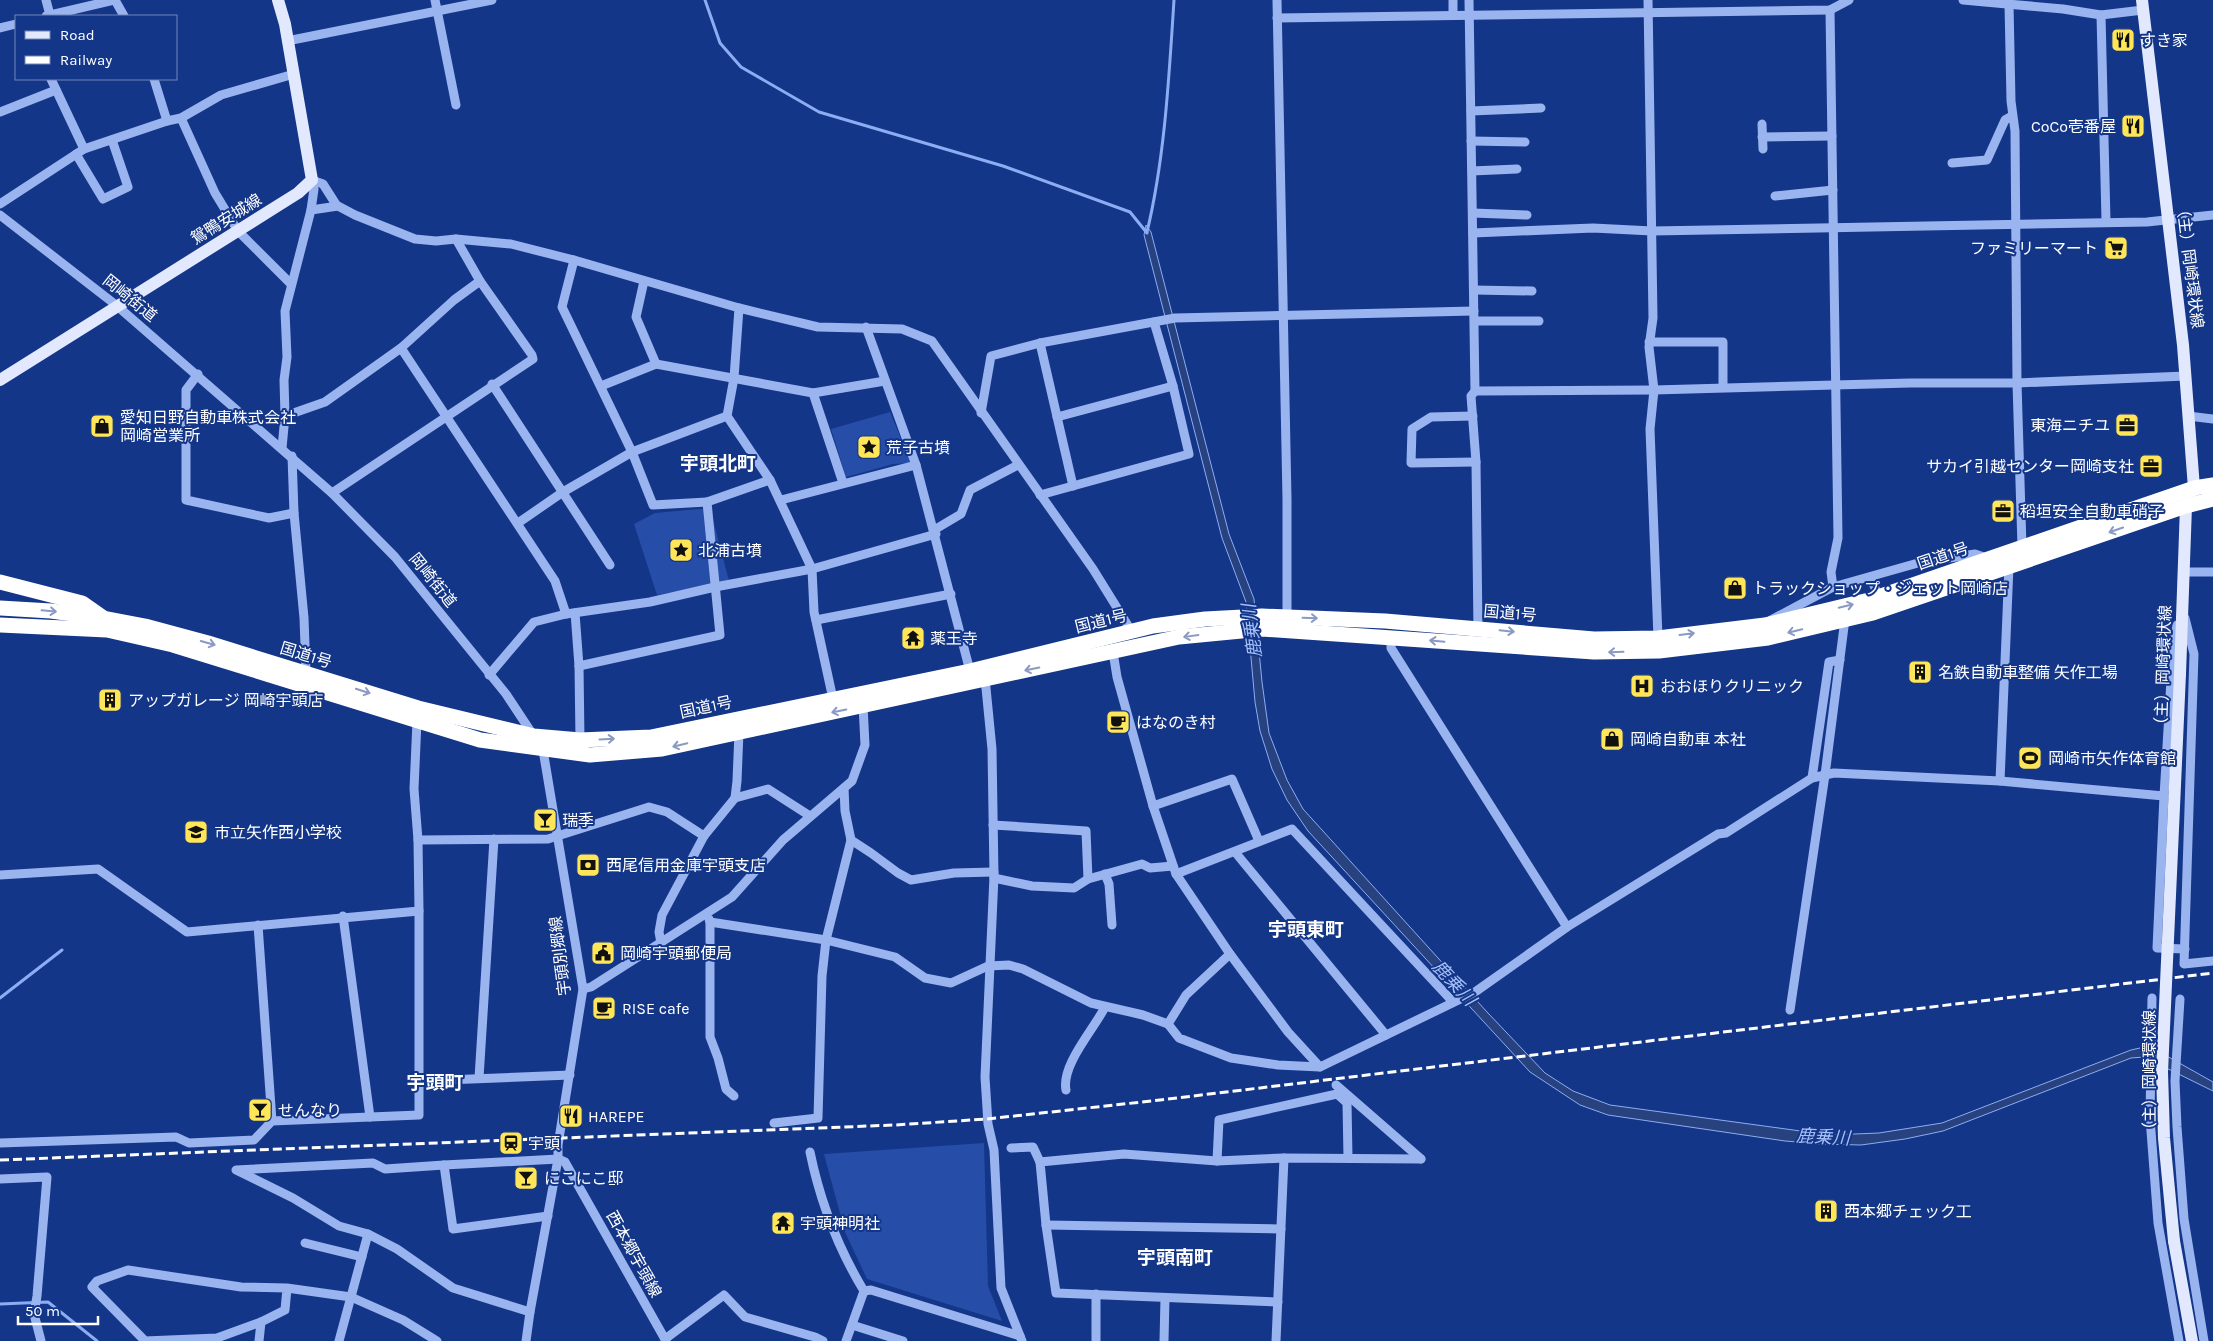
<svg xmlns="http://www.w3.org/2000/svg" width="2213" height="1341" viewBox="0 0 2213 1341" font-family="Karla,'Noto Sans JP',sans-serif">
  <rect width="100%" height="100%" fill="#143688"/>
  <g fill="#264da8">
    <polygon points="890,412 911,463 893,464 846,477 831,429"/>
    <polygon points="710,508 729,581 657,595 634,524 655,513"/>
    <polygon points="984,1143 988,1286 1002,1321 867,1279 845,1232 824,1154"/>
  </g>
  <polygon fill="#28427f" stroke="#8cadf3" points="1146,225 1151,232 1229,534 1254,599 1262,682 1269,733 1287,780 1303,809 1487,1012 1545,1073 1573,1091 1610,1105 1830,1135 1879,1133 1942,1123 2131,1050 2149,1046 2213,1082 2213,1091 2144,1057 2131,1058 1943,1131 1905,1139 1861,1145 1821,1144 1785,1141 1608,1115 1580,1105 1530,1072 1308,831 1287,800 1272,769 1260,731 1255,702 1246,602 1222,538 1144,235"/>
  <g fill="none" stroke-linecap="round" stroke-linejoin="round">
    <g stroke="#8cadf3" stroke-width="3">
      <polyline points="705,0 720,43 741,67 819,112 1003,166 1130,212 1147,233"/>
      <path d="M1147,232C1165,157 1169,76 1174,0"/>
      <polyline points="0,998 62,950"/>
      <polyline points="0,1304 48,1302 97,1341"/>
    </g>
    <g stroke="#9ab4ef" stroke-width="9">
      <polyline points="46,0 50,15"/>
      <polyline points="115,0 124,16"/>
      <polyline points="435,0 456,105"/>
      <polyline points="1277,0 1287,499 1287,621"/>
      <polyline points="1453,0 1453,15"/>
      <polyline points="1469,0 1475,391 1471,396 1476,462 1478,632"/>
      <polyline points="1648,0 1653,318 1649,347 1654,390 1650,429 1658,638"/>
      <polyline points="1963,0 2063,9 2101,15 2143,10"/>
      <polyline points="2009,4 2011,101 2015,131 2017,383 2022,547"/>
      <polyline points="1830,10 1838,538 1831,572 1833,587"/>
      <polyline points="2101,15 2106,221"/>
      <polyline points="46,16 114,0"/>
      <polyline points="1277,18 1830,10 1849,0"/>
      <polyline points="0,28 16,24"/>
      <polyline points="287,41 492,0"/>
      <polyline points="51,79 84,149"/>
      <polyline points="154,79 167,121"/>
      <polyline points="1471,111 1541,108"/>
      <polyline points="0,112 56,90"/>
      <polyline points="181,118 215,193 238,231 291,284"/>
      <polyline points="1762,124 1763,149"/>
      <polyline points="1762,137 1832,136"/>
      <polyline points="1471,141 1525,142"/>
      <polyline points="76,154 103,199 128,187 112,140"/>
      <polyline points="1952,163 1987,160 2005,120 2012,116"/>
      <polyline points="1472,171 1517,169"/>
      <polyline points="312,180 323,184 337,206"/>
      <polyline points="1775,196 1833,190"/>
      <polyline points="0,204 84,149 167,121 181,118 221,95 294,74"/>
      <polyline points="311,210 338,206 355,215 415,239 436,241 456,239 511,244 574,260 739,308 818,327 902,329 932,341 1093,569 1132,632"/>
      <polyline points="1473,213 1527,215"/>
      <polyline points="0,215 116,305 332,493 395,557 506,694 543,750 583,989 558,1145 558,1159 530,1312 526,1341"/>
      <polyline points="1473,233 1593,228 1652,231 2147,222 2213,215"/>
      <polyline points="574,260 562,307 632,452 653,505 707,502"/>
      <polyline points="644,281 636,317 656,364"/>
      <polyline points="1474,290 1532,291"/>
      <polyline points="739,308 734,378 727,416 770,480 812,569 814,612 833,699"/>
      <polyline points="1475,321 1539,321"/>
      <polyline points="866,327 916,465 970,671"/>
      <polyline points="1649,342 1723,342 1723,387"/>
      <polyline points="1040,343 1073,486"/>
      <polyline points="401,348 555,581 566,614"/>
      <polyline points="198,374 186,390 186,500 269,518 294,513"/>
      <polyline points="492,384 610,565"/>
      <polyline points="601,386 656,364 813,393 885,381"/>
      <polyline points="1475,391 1654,390 1910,383 2017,383 2186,376"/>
      <polyline points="813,393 843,483"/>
      <polyline points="981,413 991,356 1040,343 1175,318 1474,311"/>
      <polyline points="285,416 325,402 401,348 454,300 480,281"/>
      <polyline points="1473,416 1431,417 1412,429 1411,463 1476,462"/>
      <polyline points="2188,416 2213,419"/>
      <polyline points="1057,417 1173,386"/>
      <polyline points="282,448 285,416 284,380 287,357 285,311 311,210 314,189 312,180"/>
      <polyline points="292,456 294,513 304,618 306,673"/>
      <polyline points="332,493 533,359 532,355 480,281 456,239"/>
      <polyline points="1040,495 1189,454 1173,386 1154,322"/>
      <polyline points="781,500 916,465"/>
      <polyline points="518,523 563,492 632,452 727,416"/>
      <polyline points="934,530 961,514 970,490 1018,465"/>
      <polyline points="2184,572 2213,572"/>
      <polyline points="1870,577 1879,597"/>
      <polyline points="575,613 579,666 580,740"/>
      <polyline points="2185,618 2194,654 2184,964 2213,961"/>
      <polyline points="816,620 951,594"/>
      <polyline points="1771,620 1833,587 1918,563 1975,554 1987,558"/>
      <polyline points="1391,638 1391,648 1567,927"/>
      <polyline points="1113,652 1117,677 1153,806 1176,874 1230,954 1288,1032 1320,1067"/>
      <polyline points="579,666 720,635 707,502 770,480"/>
      <polyline points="489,675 534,622 566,614 650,602 715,587 812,569 936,534"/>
      <polyline points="985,678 992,749 994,876 985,1077 988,1124 994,1150 1001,1288 1022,1341"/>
      <polyline points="1812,778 1829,662 1840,660"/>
      <polyline points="2000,781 2009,566"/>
      <polyline points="2164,796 2157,948 2185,949"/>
      <polyline points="735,798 737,781 739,732"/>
      <polyline points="1153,806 1232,779 1259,841"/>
      <polyline points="993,825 1086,831 1088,879"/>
      <polyline points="418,840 548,839 649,807 667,812 704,836"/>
      <polyline points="851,840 871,853 898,873 911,880 954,873 994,872"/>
      <polyline points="1235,852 1386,1035"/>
      <polyline points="1105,874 1109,884 1112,925"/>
      <polyline points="1176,874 1292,829 1453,1002"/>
      <polyline points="0,875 98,869 187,932 419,911"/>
      <polyline points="994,878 1032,886 1074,888 1088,879 1142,864 1150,868 1173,866"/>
      <polyline points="343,916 370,1117"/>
      <polyline points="709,919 710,922 710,1037 718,1058 726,1089 734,1096"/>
      <polyline points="710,922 826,940 895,957 925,978 951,983 988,966 1009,965 1023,969 1091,1003 1143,1015 1168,1024 1179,1038 1231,1058 1278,1065 1320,1067 1475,992 1567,927 1718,834 1726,833 1812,778 1834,773 2000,781 2164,796 2173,647 2177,625"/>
      <polyline points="258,925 272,1121"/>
      <polyline points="661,943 659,932 662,915 704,836 735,798 768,789 810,816"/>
      <polyline points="583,989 591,987 732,897 783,840 852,781 865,745 863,705"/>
      <polyline points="2152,998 2150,1118 2158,1223 2179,1341"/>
      <polyline points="2180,999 2175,1081 2177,1127 2184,1219 2204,1341"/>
      <polyline points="1790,1010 1825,775 1845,619"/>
      <polyline points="1168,1024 1186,995 1230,954"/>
      <polyline points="479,1078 494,839"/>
      <polyline points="420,1081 570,1075"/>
      <polyline points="1336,1085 1421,1159"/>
      <path d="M1066,1090C1061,1065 1094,1029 1105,1007"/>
      <polyline points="774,1123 818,1118 822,976 826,940 851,840 845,811 844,788"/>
      <polyline points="0,1143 176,1137 189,1143 254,1140 272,1121 419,1115 419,911 418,840 414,789 417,721"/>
      <polyline points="1011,1148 1033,1147 1040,1162"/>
      <path d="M810,1152C820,1201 838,1248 864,1291"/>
      <polyline points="1217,1161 1219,1120 1337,1094 1347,1103 1348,1158"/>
      <polyline points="0,1179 47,1177 37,1296 34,1314 41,1341"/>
      <polyline points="548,1216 453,1229 444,1165 558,1159 565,1162 666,1341"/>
      <polyline points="1046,1225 1281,1229"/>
      <polyline points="368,1234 339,1226 293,1198 236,1170 373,1163 385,1169 444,1165"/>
      <polyline points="305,1243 362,1257"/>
      <polyline points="287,1288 285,1310 261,1322 217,1338 145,1341 92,1287 97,1281 128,1270 241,1287 287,1288 351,1297 403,1320 437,1341"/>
      <polyline points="864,1291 871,1290 1020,1336"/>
      <polyline points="1278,1302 1056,1293 1046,1225 1040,1162 1124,1154 1217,1161 1284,1158 1421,1159"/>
      <polyline points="852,1325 903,1341"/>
      <polyline points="665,1339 724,1295 745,1317 815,1337 823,1341"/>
      <polyline points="259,1341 261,1322"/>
      <polyline points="339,1341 368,1234 397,1249 453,1288 530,1312"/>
      <polyline points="846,1341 864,1291"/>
      <polyline points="1096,1341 1096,1294"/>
      <polyline points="1164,1341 1165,1298"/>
      <polyline points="1276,1341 1284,1158"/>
    </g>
    <g stroke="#e2e9ff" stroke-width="12">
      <polyline points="2142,0 2183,345 2194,488 2186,506 2180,674"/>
      <polyline points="0,380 298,193 312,180 285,24 278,0"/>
      <polyline points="2174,1241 2192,1341"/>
    </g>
    <g stroke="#fff" stroke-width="15">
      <polyline points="0,582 82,603 102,617"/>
      <polyline points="0,608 51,611 103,618 145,626 208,643 418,708 534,736 580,740 651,737 970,671 1153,626 1205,619 1262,616 1385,621 1594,639 1658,638 1765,625 1869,600 2194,488 2213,485"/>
      <polyline points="0,625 107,630 173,645 480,740 590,755 662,749 1179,637 1262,629 1594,652 1659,651 1768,638 1873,613 2186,506 2213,499"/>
    </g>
    <polyline stroke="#fff" stroke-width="3" stroke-dasharray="9 4" stroke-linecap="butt" points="0,1160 895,1125 987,1119 1160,1100 2213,973"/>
    <polyline stroke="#e2e9ff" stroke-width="12" points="2174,1241 2164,1138 2162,1072 2180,674"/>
  </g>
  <defs><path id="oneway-shaft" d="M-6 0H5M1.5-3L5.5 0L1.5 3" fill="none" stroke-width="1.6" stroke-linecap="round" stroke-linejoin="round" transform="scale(1.25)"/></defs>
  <g stroke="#8a9ac4">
    <use href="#oneway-shaft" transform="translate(2116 530) rotate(161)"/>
    <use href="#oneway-shaft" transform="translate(1846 606) rotate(-13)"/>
    <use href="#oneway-shaft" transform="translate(49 611) rotate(5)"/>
    <use href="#oneway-shaft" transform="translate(1310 618) rotate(2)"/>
    <use href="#oneway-shaft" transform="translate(1507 631) rotate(6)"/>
    <use href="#oneway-shaft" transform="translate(1795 631) rotate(166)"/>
    <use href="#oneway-shaft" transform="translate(1687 634) rotate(-7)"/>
    <use href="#oneway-shaft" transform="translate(1191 636) rotate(172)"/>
    <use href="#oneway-shaft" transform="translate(1437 641) rotate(-175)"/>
    <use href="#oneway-shaft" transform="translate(208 643) rotate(16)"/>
    <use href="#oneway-shaft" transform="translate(1616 652) rotate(178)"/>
    <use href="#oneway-shaft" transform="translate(1032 669) rotate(168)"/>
    <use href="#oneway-shaft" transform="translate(363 691) rotate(18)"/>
    <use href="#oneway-shaft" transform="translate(839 711) rotate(168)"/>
    <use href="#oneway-shaft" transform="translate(607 739) rotate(-3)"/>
    <use href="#oneway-shaft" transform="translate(680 745) rotate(167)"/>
  </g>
  <defs>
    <g id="restaurant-square" transform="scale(1.25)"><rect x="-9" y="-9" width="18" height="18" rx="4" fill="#ffe658" stroke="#143688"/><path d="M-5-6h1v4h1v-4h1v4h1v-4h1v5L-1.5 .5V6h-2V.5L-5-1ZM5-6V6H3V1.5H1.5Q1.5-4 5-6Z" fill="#111"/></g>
    <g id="supermarket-square" transform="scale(1.25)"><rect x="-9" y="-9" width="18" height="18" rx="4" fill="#ffe658" stroke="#143688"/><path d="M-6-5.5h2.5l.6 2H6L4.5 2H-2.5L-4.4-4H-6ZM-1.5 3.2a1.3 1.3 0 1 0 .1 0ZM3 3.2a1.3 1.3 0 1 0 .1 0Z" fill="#111"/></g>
    <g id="office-square" transform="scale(1.25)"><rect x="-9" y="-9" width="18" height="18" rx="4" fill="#ffe658" stroke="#143688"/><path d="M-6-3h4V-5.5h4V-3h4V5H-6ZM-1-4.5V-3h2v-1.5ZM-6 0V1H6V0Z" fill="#111"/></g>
    <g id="shop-square" transform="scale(1.25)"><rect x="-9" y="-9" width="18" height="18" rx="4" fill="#ffe658" stroke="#143688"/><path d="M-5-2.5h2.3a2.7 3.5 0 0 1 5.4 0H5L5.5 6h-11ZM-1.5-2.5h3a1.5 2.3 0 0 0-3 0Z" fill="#111"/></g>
    <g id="sight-square" transform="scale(1.25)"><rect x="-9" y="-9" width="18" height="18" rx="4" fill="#ffe658" stroke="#143688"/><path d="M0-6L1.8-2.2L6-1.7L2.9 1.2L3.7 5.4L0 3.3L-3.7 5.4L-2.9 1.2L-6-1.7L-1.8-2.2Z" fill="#111"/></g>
    <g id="temple-square" transform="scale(1.25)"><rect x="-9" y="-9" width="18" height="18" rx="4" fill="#ffe658" stroke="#143688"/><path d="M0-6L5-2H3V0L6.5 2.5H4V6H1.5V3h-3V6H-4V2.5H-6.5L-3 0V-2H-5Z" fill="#111"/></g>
    <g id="building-square" transform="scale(1.25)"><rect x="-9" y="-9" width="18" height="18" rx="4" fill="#ffe658" stroke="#143688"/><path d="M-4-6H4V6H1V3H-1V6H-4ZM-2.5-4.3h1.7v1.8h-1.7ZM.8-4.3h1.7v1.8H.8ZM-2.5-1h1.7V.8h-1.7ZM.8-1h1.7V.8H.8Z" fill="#111"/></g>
    <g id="hospital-square" transform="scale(1.25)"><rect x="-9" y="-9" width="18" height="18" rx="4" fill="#ffe658" stroke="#143688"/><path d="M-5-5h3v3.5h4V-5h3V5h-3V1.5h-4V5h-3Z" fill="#111"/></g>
    <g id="cafe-square" transform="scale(1.25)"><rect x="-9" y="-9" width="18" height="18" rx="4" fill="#ffe658" stroke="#143688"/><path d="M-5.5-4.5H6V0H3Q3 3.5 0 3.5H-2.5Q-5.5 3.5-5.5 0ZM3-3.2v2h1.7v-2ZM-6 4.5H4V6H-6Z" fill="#111"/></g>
    <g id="stadium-square" transform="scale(1.25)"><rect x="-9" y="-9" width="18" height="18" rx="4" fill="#ffe658" stroke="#143688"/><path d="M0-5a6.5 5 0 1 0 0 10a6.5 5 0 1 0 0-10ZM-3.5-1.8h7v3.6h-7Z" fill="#111"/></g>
    <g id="bar-square" transform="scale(1.25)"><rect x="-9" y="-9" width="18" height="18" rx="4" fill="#ffe658" stroke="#143688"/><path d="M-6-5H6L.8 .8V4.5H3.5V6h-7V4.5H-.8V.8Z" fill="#111"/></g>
    <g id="school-square" transform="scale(1.25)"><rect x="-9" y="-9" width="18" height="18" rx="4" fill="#ffe658" stroke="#143688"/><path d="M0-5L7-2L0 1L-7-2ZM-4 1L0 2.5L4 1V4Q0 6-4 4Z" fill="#111"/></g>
    <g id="bank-square" transform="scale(1.25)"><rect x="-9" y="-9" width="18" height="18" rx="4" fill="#ffe658" stroke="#143688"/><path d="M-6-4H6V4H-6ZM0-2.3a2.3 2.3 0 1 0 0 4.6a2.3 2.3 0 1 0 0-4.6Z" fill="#111"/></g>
    <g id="civic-square" transform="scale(1.25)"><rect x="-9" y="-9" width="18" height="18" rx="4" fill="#ffe658" stroke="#143688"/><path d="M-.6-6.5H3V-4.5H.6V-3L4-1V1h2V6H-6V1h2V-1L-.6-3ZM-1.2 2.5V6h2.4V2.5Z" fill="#111"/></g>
    <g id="station-square" transform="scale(1.25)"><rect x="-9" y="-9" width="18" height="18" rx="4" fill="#ffe658" stroke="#143688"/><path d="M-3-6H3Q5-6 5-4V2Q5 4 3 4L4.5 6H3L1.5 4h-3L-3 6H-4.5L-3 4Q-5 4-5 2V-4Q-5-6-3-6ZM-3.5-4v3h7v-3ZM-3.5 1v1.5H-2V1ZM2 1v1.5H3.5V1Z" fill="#111"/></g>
  </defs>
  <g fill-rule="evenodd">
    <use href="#restaurant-square" x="2123" y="40"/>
    <use href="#restaurant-square" x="2133" y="126"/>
    <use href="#supermarket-square" x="2116" y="248"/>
    <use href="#office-square" x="2127" y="425"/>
    <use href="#shop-square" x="102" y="426"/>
    <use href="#sight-square" x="869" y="447"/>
    <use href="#office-square" x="2151" y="466"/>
    <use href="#office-square" x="2003" y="511"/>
    <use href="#sight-square" x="681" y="550"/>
    <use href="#shop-square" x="1735" y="588"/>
    <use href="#temple-square" x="913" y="638"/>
    <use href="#building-square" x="1920" y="672"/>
    <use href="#hospital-square" x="1642" y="686"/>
    <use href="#building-square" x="110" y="700"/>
    <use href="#cafe-square" x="1118" y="722"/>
    <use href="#shop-square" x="1612" y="739"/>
    <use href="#stadium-square" x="2030" y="758"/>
    <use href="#bar-square" x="545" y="820"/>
    <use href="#school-square" x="196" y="832"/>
    <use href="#bank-square" x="588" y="865"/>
    <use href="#civic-square" x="603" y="953"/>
    <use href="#cafe-square" x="604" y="1008"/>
    <use href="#bar-square" x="260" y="1110"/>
    <use href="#restaurant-square" x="571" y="1116"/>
    <use href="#station-square" x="511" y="1143"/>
    <use href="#bar-square" x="526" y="1178"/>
    <use href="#building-square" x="1826" y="1211"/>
    <use href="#temple-square" x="783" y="1223"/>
  </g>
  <g text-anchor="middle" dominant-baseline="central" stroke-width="4" stroke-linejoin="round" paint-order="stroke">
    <g font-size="16" fill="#fff" stroke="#143688" text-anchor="start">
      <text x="2140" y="40">すき家</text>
      <text x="2116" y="126" text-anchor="end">CoCo壱番屋</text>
      <text x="2098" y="248" text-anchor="end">ファミリーマート</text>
      <text x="120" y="417">愛知日野自動車株式会社<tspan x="120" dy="18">岡崎営業所</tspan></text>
      <text x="2110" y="425" text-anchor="end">東海ニチユ</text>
      <text x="886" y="447">荒子古墳</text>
      <text x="2134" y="466" text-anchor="end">サカイ引越センター岡崎支社</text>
      <text x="2020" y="511">稻垣安全自動車硝子</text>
      <text x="698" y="550">北浦古墳</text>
      <text x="1752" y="588">トラックショップ・ジェット岡崎店</text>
      <text x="930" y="638">薬王寺</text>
      <text x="1938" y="672">名鉄自動車整備 矢作工場</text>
      <text x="1660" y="686">おおほりクリニック</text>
      <text x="128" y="700">アップガレージ 岡崎宇頭店</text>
      <text x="1136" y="722">はなのき村</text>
      <text x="1630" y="739">岡崎自動車 本社</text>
      <text x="2048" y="758">岡崎市矢作体育館</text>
      <text x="562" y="820">瑞季</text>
      <text x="214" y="832">市立矢作西小学校</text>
      <text x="606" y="865">西尾信用金庫宇頭支店</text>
      <text x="620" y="953">岡崎宇頭郵便局</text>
      <text x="622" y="1008">RISE cafe</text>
      <text x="278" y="1110">せんなり</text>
      <text x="588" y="1116">HAREPE</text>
      <text x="528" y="1143">宇頭</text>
      <text x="544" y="1178">にこにこ邸</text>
      <text x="1844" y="1211">西本郷チェック工</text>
      <text x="800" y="1223">宇頭神明社</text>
    </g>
    <g font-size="16" fill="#fff" stroke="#143688">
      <text transform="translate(226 219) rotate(-32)">鴛鴨安城線</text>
      <text transform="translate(2190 265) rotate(83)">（主）岡崎環状線</text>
      <text transform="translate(130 298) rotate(39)">岡崎街道</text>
      <text transform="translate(1943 556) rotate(-19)">国道1号</text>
      <text transform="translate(433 580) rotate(51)">岡崎街道</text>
      <text transform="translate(1510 613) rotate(5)">国道1号</text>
      <text transform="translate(1101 621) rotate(-14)">国道1号</text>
      <text transform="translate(306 655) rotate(17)">国道1号</text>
      <text transform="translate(2163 669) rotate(-88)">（主）岡崎環状線</text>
      <text transform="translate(706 707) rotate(-12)">国道1号</text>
      <text transform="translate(560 956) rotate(-97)">宇頭別郷線</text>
      <text transform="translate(2149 1074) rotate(-90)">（主）岡崎環状線</text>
      <text transform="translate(634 1254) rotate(61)">西本郷宇頭線</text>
    </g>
    <g font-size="18" font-style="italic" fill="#a5bff7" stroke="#143688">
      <text transform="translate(1252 631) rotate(-97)">鹿乗川</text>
      <text transform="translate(1454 983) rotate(47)">鹿乗川</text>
      <text transform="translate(1823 1137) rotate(3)">鹿乗川</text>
    </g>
    <g font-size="19" font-weight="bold" fill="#fff" stroke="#143688">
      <text x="718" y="464">宇頭北町</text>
      <text x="1306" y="930">宇頭東町</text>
      <text x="435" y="1083">宇頭町</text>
      <text x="1175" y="1258">宇頭南町</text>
    </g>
  </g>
  <rect x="15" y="15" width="162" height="65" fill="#143688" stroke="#7286b8"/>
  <rect x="25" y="31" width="25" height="8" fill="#e2e9ff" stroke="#7286b8"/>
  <text x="60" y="40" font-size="15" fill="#ffffff">Road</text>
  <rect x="25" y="56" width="25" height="8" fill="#ffffff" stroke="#7286b8"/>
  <text x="60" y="65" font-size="15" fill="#ffffff">Railway</text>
  <path d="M18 1316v8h80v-8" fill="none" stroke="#ffffff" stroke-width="2.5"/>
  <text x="25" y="1316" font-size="15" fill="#ffffff" stroke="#143688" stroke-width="4" paint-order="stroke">50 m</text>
</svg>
